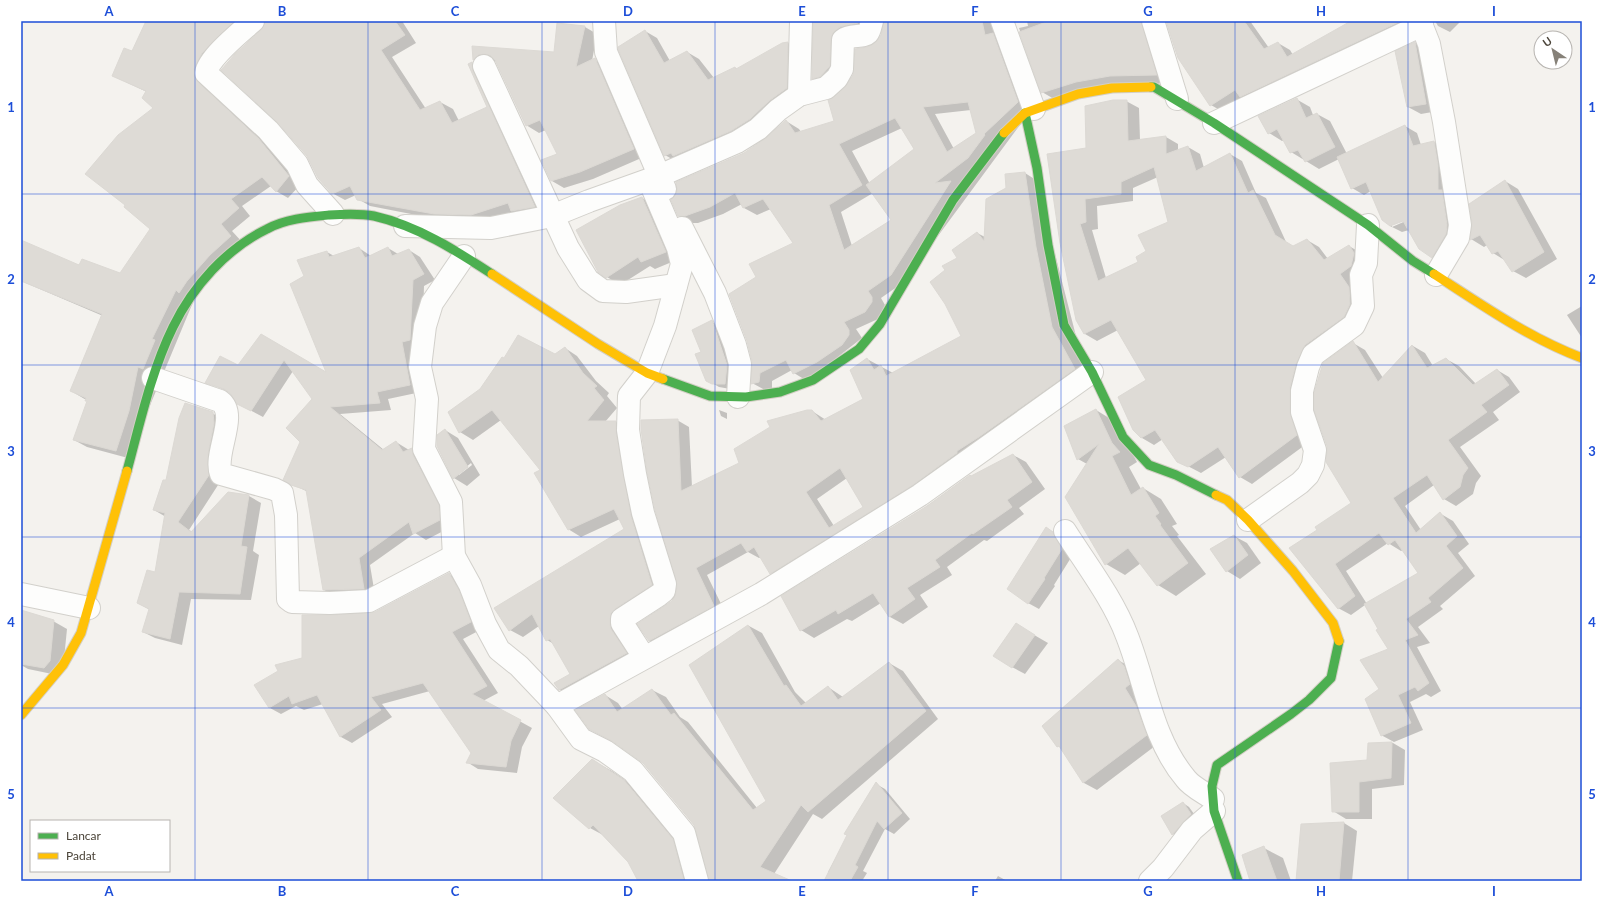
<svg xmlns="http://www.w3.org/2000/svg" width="1603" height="902" viewBox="0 0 1603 902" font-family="Lato,sans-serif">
  <rect width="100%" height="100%" fill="#f4f2ee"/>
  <g fill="#0003" fill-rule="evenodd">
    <polygon points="148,21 254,21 209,69 301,184 288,198 276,191 271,186 242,206 250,216 232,231 243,243 199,288 128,458 87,447 74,440 88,401 71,391 103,316 21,281 21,252 120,274 152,229 155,108 147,92 113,76 132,52"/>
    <polygon points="266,21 402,21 416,43 392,57 426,109 440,102 453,109 459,121 489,107 469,65 472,64 484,71 547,213 524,218 513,212 484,222 447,221 370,206 358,199 356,195 345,200 332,193 266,26"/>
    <polygon points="814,21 859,22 872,29 853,34 826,86 813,78"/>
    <path d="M885,21H993L1031,110L904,282L881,298L885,305L878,319L856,329L862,338L807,381L794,373L792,370L772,381V389L765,390L752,383L757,277L794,244L771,209L757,215L744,208L742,204L723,214L698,223H692L679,216L744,154L767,139L786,121L799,129L801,132L835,122L846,88L870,47L880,40ZM971,110L978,134L954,149L935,114ZM902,128L915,150L870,184L852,151ZM873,193L892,220L852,246L841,212Z"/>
    <polygon points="1027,21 1155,21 1168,82 1054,99 1042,92 1019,28 1028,26"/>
    <polygon points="1167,21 1250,21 1269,48 1278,43 1290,50 1293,55 1353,21 1422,21 1223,112 1211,105"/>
    <polygon points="1435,21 1461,21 1450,32 1438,26"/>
    <polygon points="585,27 597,34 592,61 595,60 608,67 646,156 593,179 564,188 552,181 558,154 546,130 539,133 526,125 496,61 491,62 487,66 474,59 473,47 555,53"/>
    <polygon points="645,31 657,38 670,61 687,52 699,59 714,78 735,68 738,69 788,43 800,50 798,95 677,162 665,155"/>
    <polygon points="1415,43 1428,51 1438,111 1421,114 1408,107"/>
    <path d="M1296,99L1310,107L1313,115L1317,114L1330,121L1347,154L1405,126L1417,133L1421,145L1434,142L1446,149L1453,197L1444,264L1432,257L1409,230L1402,232L1390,226L1371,191L1364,195L1352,188L1339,159L1319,169L1291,152L1284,140L1282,141L1269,133ZM1408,218V220L1392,227V224Z"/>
    <path d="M1126,101L1139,108L1140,140L1166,137L1178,144V151L1188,147L1200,154L1204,168L1230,154L1242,161L1256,193L1266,198L1287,244L1293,247L1307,240L1319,247L1328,259L1349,246L1361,253V295L1308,371L1309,442L1252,484L1240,477L1226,457L1201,473L1178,461L1163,439L1154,445L1142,438L1134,429L1148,380L1118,330L1097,341L1085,334L1077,320L1061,243L1087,148ZM1158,177L1169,223L1139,262L1106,278L1092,230L1098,229L1097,206L1133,201V188Z"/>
    <path d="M1025,173L1036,180L1086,375L782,580L771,573L761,557L759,558L748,552L707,575L725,612L661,647L649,641L677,594V420L689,427L692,487L741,463L812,411L826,420L864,399L867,359L893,373L962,337L946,270L958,259L977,233L985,237L1007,188ZM847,478L864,508L834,526L817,499Z"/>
    <polygon points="1505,181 1518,189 1557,259 1526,278 1513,271 1506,261 1493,253 1487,245 1484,247 1471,239"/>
    <polygon points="642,198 656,205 679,259 655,269 650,266 620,285 607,277 621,206"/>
    <polygon points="359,248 371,256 388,248 398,254 409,250 420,257 435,280 424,286 421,392 388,399 391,410 340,414 384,450 396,442 409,450 411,450 423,456 451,527 426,540 415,533 370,565 375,595 336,596 324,590 308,492 292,484 313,399 293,371 263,417 238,404 231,393 207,382 238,366 261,335 328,375 305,276 327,252 334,256"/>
    <polygon points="1582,306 1582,338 1567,315"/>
    <polygon points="712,322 724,328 736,390 719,387 707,380 702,353"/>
    <path d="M1353,343L1365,350L1383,378L1413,346L1425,353L1433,366L1446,359L1459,366L1476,384L1497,370L1509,377L1520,392L1493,412L1499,420L1460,447L1481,476L1476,483L1473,494L1456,506L1444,499L1434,485L1405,506L1421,530L1441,514L1453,521L1469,544L1458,553L1475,576L1440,606L1443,609L1418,627L1430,643L1417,647L1441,691L1431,697L1426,694L1410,702L1423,730L1394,742L1381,735L1380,689L1390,649L1365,605L1351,615L1338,608L1318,530L1352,504ZM1388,543L1401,551L1403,550L1420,573L1367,604L1346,571Z"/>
    <polygon points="565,348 577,356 596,381 609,393 607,396 617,408 605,422 616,422 628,429 664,592 628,616 639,661 573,697 560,690 555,684 571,675 554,644 547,640 539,626 523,637 510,630 626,529 620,519 581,537 568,529 542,470 501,420 473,440 460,432 449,412 555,355"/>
    <polygon points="719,410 727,413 727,419 721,416"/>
    <polygon points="1096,410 1114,421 1137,462 1129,467 1141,489 1143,488 1161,499 1177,524 1172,526 1179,535 1177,536 1206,574 1176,596 1158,585 1141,563 1125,575 1106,564 1066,497 1087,464 1078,459 1065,427"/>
    <polygon points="212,413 224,420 220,482 189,530 193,532 249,496 261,503 253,551 259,555 251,600 191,599 182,645 155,638 143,632 150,610 138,603 156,573 166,517 154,510 167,481"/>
    <path d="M445,430L458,438L480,475L467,486L454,478ZM471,463L472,465L459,475V473Z"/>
    <polygon points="1013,455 1026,462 1045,489 1019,508 1024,514 987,541 984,540 947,567 952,575 920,595 928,607 903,624 890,617 881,603 852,621 847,619 814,638 801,630 927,506 972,477"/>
    <polygon points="1046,528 1056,534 1072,556 1054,585 1055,586 1039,609 1028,603"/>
    <polygon points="1234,536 1247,543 1261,563 1240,579 1227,571"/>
    <polygon points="449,574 461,581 482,629 463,639 498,693 483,701 532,728 522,747 517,773 478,769 467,762 472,752 430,691 382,704 392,717 352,743 341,737 323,704 304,710 296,706 281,714 270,708 256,686 303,659 331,616 375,613"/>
    <polygon points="21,614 53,621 67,629 63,669 57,675 28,669 21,665"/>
    <polygon points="749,626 762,633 795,692 806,703 828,687 843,697 889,663 903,671 938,719 822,819 813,814 774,874 786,881 710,881 695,825 605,695 618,703 623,710 652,690 666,697 680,717 688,722 757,808 767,801 690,665"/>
    <polygon points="1029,632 1048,643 1025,674 1012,667"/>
    <polygon points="1118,660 1132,668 1159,743 1097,790 1084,783 1062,748 1058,746"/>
    <polygon points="1369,743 1393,743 1405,750 1404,785 1372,789 1372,819 1346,819 1333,811 1368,761"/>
    <polygon points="592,760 612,771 638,789 686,847 695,881 639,881 629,862 603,835 590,828"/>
    <polygon points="876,784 885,789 910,819 894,834 885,829 863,871 867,873 862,881 825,881 830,873 828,872"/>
    <polygon points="1183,803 1189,807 1197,818 1179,838 1173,834 1162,816"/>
    <polygon points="1344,823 1357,831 1352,881 1297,881"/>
    <polygon points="1264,848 1283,858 1291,881 1251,881"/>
    <polygon points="998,876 1007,881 995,881"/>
  </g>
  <g fill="#dedbd6" stroke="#dcd9d4" fill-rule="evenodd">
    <polygon points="146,21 234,21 202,53 194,69 194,76 198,82 259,139 289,176 276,192 262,177 231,199 239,208 221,224 231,236 210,255 187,281 179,293 176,290 152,339 155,340 143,369 138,367 129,411 116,451 73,440 87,401 85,401 86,398 70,391 102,314 21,281 21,240 79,265 82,259 120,273 150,229 124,207 125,205 85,174 118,135 153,108 142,98 146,91 112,76 124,48 132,51"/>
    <polygon points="265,21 395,21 405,35 381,50 420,110 440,101 452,123 487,107 468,64 472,62 473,71 535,207 511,211 508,203 471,215 434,214 357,200 350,186 332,194 318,178 307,156 277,122 221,70 235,54 261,30"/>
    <polygon points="813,21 859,21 858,23 840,27 833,33 831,40 830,66 820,77 812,79"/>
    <path d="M884,21H982L985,35L993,33L1018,102L984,134L985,135L968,158L935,183L951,181L891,275L868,291L872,297V302L865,312L844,322L849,330V335L842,345L817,362L793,374L786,360L760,373L759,382L751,384L752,361L747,341L729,294L756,277L749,264L793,243L763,199L743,208L735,193L710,207L685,216H678L671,200L677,191L676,182L744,153L766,138L786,120L795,133L834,121L828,100L845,87L853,75L855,49L867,47L875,43L881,35ZM968,102L976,133L947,152L923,107ZM895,118L914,149L866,185L891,220L844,250L829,205L862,185L839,144Z"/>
    <polygon points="1049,21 1141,21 1157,75 1110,76 1076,82 1041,93 1019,32"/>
    <polygon points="1166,21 1244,21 1264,49 1278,42 1287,57 1351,21 1401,21 1240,97 1235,90 1210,106 1178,58"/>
    <polygon points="557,23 585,26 576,67 595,58 634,149 580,172 551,181 541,160 557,154 540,120 526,126 495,60 491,56 485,54 478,55 473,60 472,46 554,52"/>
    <polygon points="645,30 664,63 687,51 708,80 735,67 736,69 782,43 788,42 787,88 769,101 750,119 731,131 673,156 671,153 664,156 618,49 618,47"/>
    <polygon points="1415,42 1426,104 1407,107 1395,51"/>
    <polygon points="1297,98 1306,118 1317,113 1335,147 1305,162 1298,150 1290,153 1277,129 1268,134 1258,116"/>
    <path d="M1113,100H1127L1128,141L1166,136V154L1188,146L1196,171L1230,153L1248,193L1253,190L1275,235L1293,246L1307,239L1324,260L1349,245L1354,253L1351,266L1340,274L1349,287L1350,304L1344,317L1305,345L1296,364L1290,388V412L1297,435L1239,478L1218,447L1188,467L1177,462L1155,430L1141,438L1133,430L1118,397L1146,380L1111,320L1084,334L1076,320L1060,243L1047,154L1086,148L1085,106ZM1154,167L1168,222L1138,235L1146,251L1136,257L1138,262L1098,281L1080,224L1086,222L1085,199L1121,194V182Z"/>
    <polygon points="1405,125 1413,146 1434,141 1438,165 1438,190 1442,190 1447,225 1446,234 1432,258 1419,249 1403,221 1390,226 1382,220 1366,182 1351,189 1337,157"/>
    <path d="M1025,172L1036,247L1052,327L1075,369L979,437L957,451V453L913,485L770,574L754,547L747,552L741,543L696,568L714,606L649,641L637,624L672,601L676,593L677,585L655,510L647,472L641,429V420L678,419L681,491L739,463L734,449L770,427L767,421L807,410H812L821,421L863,399L850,370L867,358L874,370L881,365L886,376L961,336L945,304L930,282L945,270L942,266L957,258L952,250L977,232L984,241L986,199L1006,188L1005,174ZM840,468L863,507L829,528L806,492Z"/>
    <polygon points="1505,180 1544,252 1512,272 1498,251 1492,254 1480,235 1470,240 1472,223 1469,204"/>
    <polygon points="642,197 666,252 641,262 638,257 606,278 598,272 576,230 620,205"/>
    <polygon points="359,247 365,258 388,247 392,256 409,249 424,274 413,280 410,340 402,342 410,385 377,392 380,403 330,407 382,450 396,441 403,452 412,448 413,455 439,505 440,520 413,534 409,522 359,558 364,589 323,590 306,490 291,485 283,480 300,442 286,428 312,399 284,360 251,411 237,404 230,393 224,389 205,383 220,356 238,365 261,334 326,372 290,284 304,276 297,260 327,251 329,257"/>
    <polygon points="712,320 727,365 725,384 712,384 706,381 695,354 701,352 692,330"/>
    <polygon points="518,335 555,354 565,347 583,373 597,386 594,388 604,400 587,421 616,421 616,432 631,516 652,585 615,609 611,613 610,623 611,629 627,653 559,690 554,683 570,674 550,639 546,641 532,614 509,631 494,608 624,529 614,509 568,530 534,473 540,470 492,410 459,433 448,412 480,389 502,357 504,358"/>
    <polygon points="1353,341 1378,382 1412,345 1427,368 1446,358 1473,385 1497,369 1509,385 1481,405 1487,412 1448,440 1468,468 1463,475 1460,487 1443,500 1427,475 1393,498 1416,533 1440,512 1457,536 1446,546 1463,568 1428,598 1431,602 1406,619 1418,635 1405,640 1429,683 1418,691 1415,687 1398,695 1411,723 1381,736 1365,699 1379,689 1360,660 1388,649 1376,630 1378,629 1364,604 1418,573 1395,540 1388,545 1379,533 1335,564 1355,596 1338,609 1289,548 1317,530 1315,527 1351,503 1326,462 1327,446 1314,410 1314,393 1323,363"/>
    <polygon points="185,403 213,412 214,423 208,455 209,475 178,522 191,532 228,492 249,495 241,546 247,547 240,594 179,592 170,639 142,632 149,609 137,603 147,570 155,572 165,513 153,510 163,480 166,480 179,418"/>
    <polygon points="1096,409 1112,443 1120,452 1112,456 1131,495 1143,487 1159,513 1155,516 1161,524 1160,525 1188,563 1157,586 1128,548 1105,565 1065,497 1099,444 1077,460 1064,426"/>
    <polygon points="445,429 468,467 453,479 437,446 437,435"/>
    <polygon points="1013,454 1032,482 1007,500 1012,507 973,534 972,533 935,560 940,567 907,588 915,599 889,617 873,593 838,614 836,610 800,631 781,596 927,506 970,475 971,476"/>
    <polygon points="1046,527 1053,532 1062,549 1044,578 1045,579 1028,604 1007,589"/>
    <polygon points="1234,535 1248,555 1226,572 1210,549"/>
    <polygon points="449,573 459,590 471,622 452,632 487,686 472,694 521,720 511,741 506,767 466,763 471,753 423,683 371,697 381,710 340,737 317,695 292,704 289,696 269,708 254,685 278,671 275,665 302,658 302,615 331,615 375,612"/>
    <polygon points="21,610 54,620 50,661 44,668 21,664"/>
    <polygon points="1016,623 1035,635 1012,668 993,656"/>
    <polygon points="748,625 784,686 786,685 801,706 828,686 838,700 889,662 926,711 808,812 801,805 760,867 792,881 709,881 694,825 643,763 612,741 589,729 575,710 605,694 617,712 652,689 671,715 674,713 753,810 766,801 689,665"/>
    <polygon points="1118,659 1124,666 1130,684 1125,688 1136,706 1147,735 1083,783 1059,746 1057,747 1042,726"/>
    <polygon points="1392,742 1391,778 1359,782 1359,812 1332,812 1330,763 1367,760 1368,743"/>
    <polygon points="592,759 624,780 673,839 684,881 638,881 628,862 593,825 589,829 553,798"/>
    <polygon points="876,782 902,813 884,829 877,821 855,865 858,867 850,881 824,881 847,835 844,834"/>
    <polygon points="1183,802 1191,814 1172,835 1161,816"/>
    <polygon points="1344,822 1339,881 1296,881 1301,824"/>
    <polygon points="1264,846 1277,881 1250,881 1242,855"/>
  </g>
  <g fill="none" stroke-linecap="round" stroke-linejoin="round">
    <g stroke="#d2d0cb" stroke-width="24">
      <g id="street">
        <path d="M253,21C241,32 209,57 206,73L268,130L297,164L307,185L333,214"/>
        <polyline points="604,21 606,52 665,189"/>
        <polyline points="1002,21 1034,109"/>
        <polyline points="1153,21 1177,99"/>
        <polyline points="1420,21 1429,44 1444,122 1460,225 1458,238 1436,275"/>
        <polyline points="484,66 568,248 588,280 603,291 626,292 676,285"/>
        <polyline points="799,95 801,21"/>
        <polyline points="1214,123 1422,25"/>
        <path d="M405,226L491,228L552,216L589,201L659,176L737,142L758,129L778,110L799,95L826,88L837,78L842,69L843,40C851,34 863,38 868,33C870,31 871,24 872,21"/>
        <polyline points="682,228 715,293 735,345 740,364 738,397"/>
        <polyline points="464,256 432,303 425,326 420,367 427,399 424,449 451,502 454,556 470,585 485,624 499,650 519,666 557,706 581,739 605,751 633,771 684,833 697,881"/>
        <path d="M153,378L220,401C239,415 213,454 221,474L274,489L282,493L286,515L288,599L292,602L330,603L369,601L454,556"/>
        <polyline points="1248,520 1300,483 1308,475 1313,465 1315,450 1302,412 1302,391 1308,367 1313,355 1354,325 1363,306 1361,275 1366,263 1368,225"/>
        <path d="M1065,531C1086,564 1113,599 1127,636C1146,684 1152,739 1186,779C1192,787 1205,793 1213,799"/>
        <polyline points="21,594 89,608"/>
        <polyline points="644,657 622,623 622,619 659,595 664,591 665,584 643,513 635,474 628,430 629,396 647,373 665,326 682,264 678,248 649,180"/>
        <polyline points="557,706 761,594 920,495 1092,372"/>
        <polyline points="1150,881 1163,868 1192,830 1214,811"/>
      </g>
    </g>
    <g stroke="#d3cfc5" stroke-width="11">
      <g id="fast">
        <polyline points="1151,87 1154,87 1214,123 1368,225 1413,261 1434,274"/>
        <polyline points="1025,113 1037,168 1048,245 1064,325 1092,372 1123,437 1149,465 1176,475 1216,495"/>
        <polyline points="663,379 710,396 746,397 780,392 813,380 859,349 880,324 953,200 1004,133"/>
        <path d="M127,471C140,423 151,372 173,327C193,286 226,249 267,229C285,219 308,217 329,215C343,214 359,213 374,216C418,226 455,250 492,274"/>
        <polyline points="1238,881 1214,811 1212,786 1217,765 1291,714 1309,700 1331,678 1339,641"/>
      </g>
    </g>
    <g stroke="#d3cfc5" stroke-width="11">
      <g id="slow">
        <polyline points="1004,133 1025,113 1078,94 1112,88 1151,87"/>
        <polyline points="492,274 598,344 647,373 663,379"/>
        <path d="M1434,274C1482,305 1529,338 1582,358"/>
        <polyline points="1216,495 1227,500 1248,520 1293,571 1333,623 1339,641"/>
        <polyline points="21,715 63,665 81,633 127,471"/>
      </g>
    </g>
    <use href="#street" stroke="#fdfdfc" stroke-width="22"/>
    <use href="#fast" stroke="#4caf50" stroke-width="9"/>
    <use href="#slow" stroke="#ffc107" stroke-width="9"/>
  </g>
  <path fill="none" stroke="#1d4ed8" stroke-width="1" stroke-opacity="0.55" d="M195,21V881M368,21V881M542,21V881M715,21V881M888,21V881M1061,21V881M1235,21V881M1408,21V881M21,194H1582M21,365H1582M21,537H1582M21,708H1582"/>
  <rect width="1603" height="902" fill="none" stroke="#ffffff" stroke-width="44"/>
  <rect x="30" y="820" width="140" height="52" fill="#ffffff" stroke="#b7b4b0"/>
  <rect x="38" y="833" width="20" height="6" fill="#4caf50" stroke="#b7b4b0"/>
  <text x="66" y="840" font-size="12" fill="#4b4439">Lancar</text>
  <rect x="38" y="853" width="20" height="6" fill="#ffc107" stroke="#b7b4b0"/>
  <text x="66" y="860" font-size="12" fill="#4b4439">Padat</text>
  <g transform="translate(1553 50) rotate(325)"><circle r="19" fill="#ffffff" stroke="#b7b4b0"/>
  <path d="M0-3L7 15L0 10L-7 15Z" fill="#868178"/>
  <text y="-6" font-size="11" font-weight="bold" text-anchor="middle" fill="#4b4439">U</text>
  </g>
  <rect x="22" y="22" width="1559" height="858" fill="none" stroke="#1d4ed8" stroke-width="1.5"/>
  <g font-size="13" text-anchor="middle" font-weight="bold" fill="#1d4ed8">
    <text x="109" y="16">A</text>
    <text x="282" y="16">B</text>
    <text x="455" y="16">C</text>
    <text x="628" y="16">D</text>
    <text x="802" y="16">E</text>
    <text x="975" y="16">F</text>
    <text x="1148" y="16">G</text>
    <text x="1321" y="16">H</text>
    <text x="1494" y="16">I</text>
    <text x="11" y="112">1</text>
    <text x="1592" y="112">1</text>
    <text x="11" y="284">2</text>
    <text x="1592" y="284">2</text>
    <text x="11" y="456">3</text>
    <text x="1592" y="456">3</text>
    <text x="11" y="627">4</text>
    <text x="1592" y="627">4</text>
    <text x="11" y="799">5</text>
    <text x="1592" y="799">5</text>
    <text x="109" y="896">A</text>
    <text x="282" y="896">B</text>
    <text x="455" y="896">C</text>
    <text x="628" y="896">D</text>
    <text x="802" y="896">E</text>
    <text x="975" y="896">F</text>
    <text x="1148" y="896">G</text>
    <text x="1321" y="896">H</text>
    <text x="1494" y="896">I</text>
  </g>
</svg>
